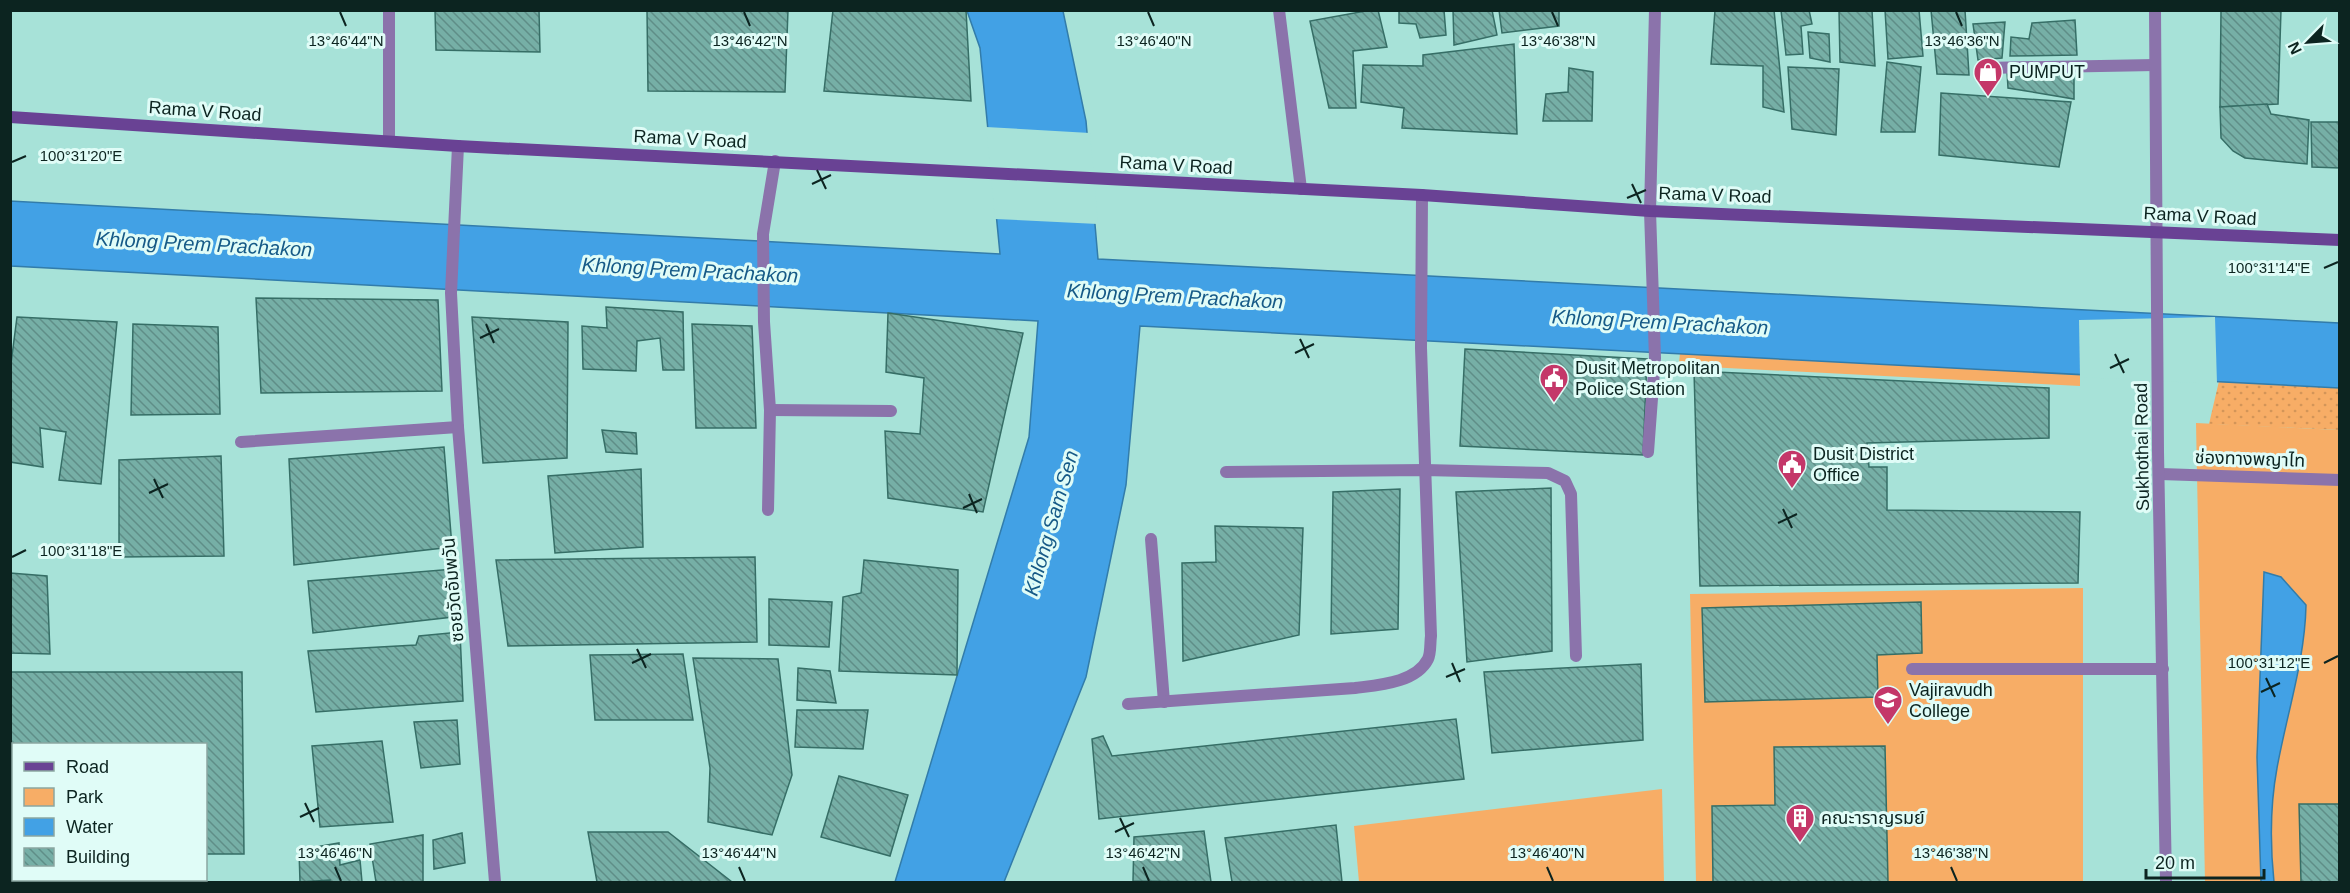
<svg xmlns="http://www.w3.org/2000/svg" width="2350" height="893" viewBox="0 0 2350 893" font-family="Helvetica,'Noto Sans Thai',sans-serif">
  <defs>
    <pattern id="grass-dots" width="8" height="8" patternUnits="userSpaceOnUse" patternTransform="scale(1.5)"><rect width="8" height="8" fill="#f7ad66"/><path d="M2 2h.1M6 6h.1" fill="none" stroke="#d39558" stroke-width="1.8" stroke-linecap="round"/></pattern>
    <pattern id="building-back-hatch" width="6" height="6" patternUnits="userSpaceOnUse" patternTransform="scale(1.5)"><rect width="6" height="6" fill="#76afa6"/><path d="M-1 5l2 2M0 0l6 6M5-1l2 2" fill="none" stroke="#5f8e87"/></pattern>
  </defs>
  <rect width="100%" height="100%" fill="#a7e2d8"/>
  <polygon fill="url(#grass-dots)" points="2219,381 2339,388 2339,430 2209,424"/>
  <g fill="#f7ad66">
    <polygon points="1680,353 2080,374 2080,386 1688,366 1679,363"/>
    <polygon points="2196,423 2339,430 2339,882 2205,882"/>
    <polygon points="2083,588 2083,882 1696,882 1690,594"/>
    <polygon points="1662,789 1664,882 1359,882 1354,826"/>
  </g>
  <g fill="#42a1e5" stroke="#327caa" stroke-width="1.5">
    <polygon points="967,11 1063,11 1086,121 1098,259 2339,323 2339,388 1140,326 1126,485 1086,677 1004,882 895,882 1029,437 1038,321 11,266 10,201 1000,254 980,48"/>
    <path d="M2264,572L2281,577L2306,605C2305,660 2287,713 2277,768C2270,806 2270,844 2274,882H2261L2257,757Z"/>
  </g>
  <g fill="#a7e2d8">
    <polygon points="986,127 1090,133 1098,224 995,219"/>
    <polygon points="2215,317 2217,384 2080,377 2079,320"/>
  </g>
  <g fill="url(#building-back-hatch)" stroke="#366e66" stroke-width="1.5">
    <polygon points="435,10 539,10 540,52 436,50"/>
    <polygon points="647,10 788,10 785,92 648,91"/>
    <polygon points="833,10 966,10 971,101 824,91"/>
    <polygon points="1371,10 1378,10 1387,47 1353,51 1356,108 1329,108 1310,21"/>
    <polygon points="1399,10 1444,10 1446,35 1420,38 1416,24 1399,23"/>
    <polygon points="1453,10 1492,10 1497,35 1454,45"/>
    <polygon points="1499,10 1559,10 1559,26 1502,33"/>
    <polygon points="1715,10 1774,10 1784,112 1763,107 1763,66 1711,64"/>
    <polygon points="1781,10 1809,10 1812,24 1801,26 1803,54 1786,55"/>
    <polygon points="1839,10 1872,10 1875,66 1840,62"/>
    <polygon points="1885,10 1919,10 1923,56 1888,59"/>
    <polygon points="1931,10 1965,10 1969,75 1937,74"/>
    <polygon points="2221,10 2281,10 2278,104 2220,107"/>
    <polygon points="2075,20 2077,55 2010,56 2011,37 2029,39 2032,23"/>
    <polygon points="2005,22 2002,58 1978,60 1973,24"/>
    <polygon points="1808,32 1829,34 1830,62 1810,58"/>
    <polygon points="1514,44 1517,134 1402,128 1404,108 1361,102 1363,65 1423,66 1423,55"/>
    <polygon points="1887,62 1921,67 1915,132 1881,132"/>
    <polygon points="1788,67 1839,69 1836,135 1792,129"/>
    <polygon points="1569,68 1593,72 1592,121 1543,121 1546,94 1568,92"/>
    <polygon points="2007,71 2074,71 2074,99 2008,88"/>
    <polygon points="1941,93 2071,102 2059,167 1939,155"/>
    <polygon points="2267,104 2271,114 2309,120 2307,164 2245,158 2233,151 2221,138 2220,107"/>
    <polygon points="2311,122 2340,122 2340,168 2312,167"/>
    <polygon points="256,298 438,300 442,391 261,393"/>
    <polygon points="606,307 683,312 684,370 663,370 660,338 637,341 636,371 583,369 582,326 607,328"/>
    <polygon points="888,313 1023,333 983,512 888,498 885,431 920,434 924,378 886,372"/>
    <polygon points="17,317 117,322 101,484 59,480 66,432 40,428 43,467 10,462 10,371"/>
    <polygon points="472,317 568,322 567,458 483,463"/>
    <polygon points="133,324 218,327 220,414 131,415"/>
    <polygon points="692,324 752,326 756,428 696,428"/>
    <polygon points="1465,349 1647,359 1643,455 1460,446"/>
    <polygon points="1694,371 2049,388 2049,438 1867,443 1869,467 1887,467 1887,510 2080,512 2078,583 1700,586"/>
    <polygon points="602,430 636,433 637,454 606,452"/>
    <polygon points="444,447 452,547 294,565 289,459"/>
    <polygon points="221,456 224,556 119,557 119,460"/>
    <polygon points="641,469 643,547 555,553 548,476"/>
    <polygon points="1551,488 1552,651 1467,662 1456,492"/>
    <polygon points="1400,489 1398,629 1331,634 1333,492"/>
    <polygon points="1215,526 1303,528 1299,635 1183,661 1182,563 1216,562"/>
    <polygon points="755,557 757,642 508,646 496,560"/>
    <polygon points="864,560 958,570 957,675 839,671 843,597 861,593"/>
    <polygon points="454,569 453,617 313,633 308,581"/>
    <polygon points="10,573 47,576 50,654 10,653"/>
    <polygon points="769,599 832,602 829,647 769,645"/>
    <polygon points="1921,602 1922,653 1877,655 1878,697 1705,702 1702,608"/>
    <polygon points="460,632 463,701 316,712 308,651 416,645 419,636"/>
    <polygon points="683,654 693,720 595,720 590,655"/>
    <polygon points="693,658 778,659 792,775 772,835 708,822 710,768"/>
    <polygon points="1641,664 1643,740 1492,753 1484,672"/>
    <polygon points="798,668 830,671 836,703 797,700"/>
    <polygon points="10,672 242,672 244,854 206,854 206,744 14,744 14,855 10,855"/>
    <polygon points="797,710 868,710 863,749 795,747"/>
    <polygon points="1456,719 1464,779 1099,819 1092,739 1103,736 1112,756"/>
    <polygon points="457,720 460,764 421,768 414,722"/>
    <polygon points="382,741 393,822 320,827 312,746"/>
    <polygon points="1885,746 1888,882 1713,882 1712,806 1775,805 1774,747"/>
    <polygon points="839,776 908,795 890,856 821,837"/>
    <polygon points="2299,804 2340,804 2340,882 2301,882"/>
    <polygon points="1336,825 1342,882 1232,882 1225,838"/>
    <polygon points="1204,831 1211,882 1133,881 1134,837"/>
    <polygon points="588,832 668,832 732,882 597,882"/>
    <polygon points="462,833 465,863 434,869 433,840"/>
    <polygon points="423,835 423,882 376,882 370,844"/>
    <polygon points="339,843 340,865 360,860 362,882 330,882 330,880 300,882 299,850"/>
  </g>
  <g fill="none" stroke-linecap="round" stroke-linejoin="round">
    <g stroke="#8b73ab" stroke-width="12">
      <polyline points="1279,10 1301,189"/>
      <polyline points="1984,68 2155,65"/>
      <polyline points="241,442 458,427"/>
      <polyline points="1648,452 1655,358 1650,211"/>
      <polyline points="1226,472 1425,470 1548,473 1565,481 1571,494 1576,656"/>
      <polyline points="2160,474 2340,480"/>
      <polyline points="1151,539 1164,702"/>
      <polyline points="1912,669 2163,669"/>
      <path d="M1128,704L1355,688C1378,685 1416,683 1428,659C1431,653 1430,642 1431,636L1421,348L1422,195"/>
    </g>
    <g stroke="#8b73ab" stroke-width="12">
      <polyline points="389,141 389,10"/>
      <polyline points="458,146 451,293 458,427 495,882"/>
      <polyline points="1650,211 1655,10"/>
      <polyline points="770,410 891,411"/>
      <polyline points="768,510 770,410 764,322 763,234 775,161"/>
    </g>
    <polyline stroke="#8b73ab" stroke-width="12" points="2155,10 2158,452 2166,882"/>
    <polyline stroke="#694294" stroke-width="12" points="10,117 458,146 1422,195 1650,211 2340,240"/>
  </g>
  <path fill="none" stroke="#0c2420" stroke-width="2" d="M340,12L346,26M744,12L750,26M1148,12L1154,26M1552,12L1558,26M1956,12L1962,26M12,162L26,156M817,170L826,189M812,184L831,175M1632,184L1641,203M1627,198L1646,190M2324,268L2338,262M486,324L494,343M480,338L499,329M1300,339L1309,358M1295,353L1314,344M2115,354L2124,373M2110,368L2129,359M154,479L163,498M149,493L168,484M969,494L977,513M963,508L982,499M1783,509L1792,528M1778,523L1797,514M12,557L26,550M637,649L646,668M632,663L651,654M1452,663L1460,682M2324,663L2338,656M1446,677L1465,669M2266,678L2275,697M2261,692L2280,683M305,803L314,822M300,817L319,808M1120,818L1129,837M1115,832L1134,823M335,867L341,881M739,867L745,881M1143,867L1149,881M1547,867L1553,881M1951,867L1957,881"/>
  <defs>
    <g id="shop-pin" transform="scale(1.5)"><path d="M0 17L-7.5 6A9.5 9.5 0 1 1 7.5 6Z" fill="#c43769" stroke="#e0fcf7"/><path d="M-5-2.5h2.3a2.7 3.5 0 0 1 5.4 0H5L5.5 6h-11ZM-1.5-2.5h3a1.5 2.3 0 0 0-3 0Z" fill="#fff"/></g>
    <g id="civic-pin" transform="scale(1.5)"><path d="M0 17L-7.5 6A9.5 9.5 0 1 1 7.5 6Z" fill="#c43769" stroke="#e0fcf7"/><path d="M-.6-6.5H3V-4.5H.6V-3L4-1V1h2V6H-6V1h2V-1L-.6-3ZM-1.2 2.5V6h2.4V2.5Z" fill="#fff"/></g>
    <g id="school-pin" transform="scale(1.5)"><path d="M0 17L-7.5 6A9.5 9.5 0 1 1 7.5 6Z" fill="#c43769" stroke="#e0fcf7"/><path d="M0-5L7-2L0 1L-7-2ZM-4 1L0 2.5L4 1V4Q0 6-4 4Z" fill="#fff"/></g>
    <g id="building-pin" transform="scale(1.5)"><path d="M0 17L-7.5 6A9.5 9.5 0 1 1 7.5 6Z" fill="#c43769" stroke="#e0fcf7"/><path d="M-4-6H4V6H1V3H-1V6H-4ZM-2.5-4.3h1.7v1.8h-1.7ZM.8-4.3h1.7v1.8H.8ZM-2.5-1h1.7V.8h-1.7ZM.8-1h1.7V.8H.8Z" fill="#fff"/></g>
  </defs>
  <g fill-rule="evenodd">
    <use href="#shop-pin" x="1988" y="72"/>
    <use href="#civic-pin" x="1554" y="378"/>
    <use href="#civic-pin" x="1792" y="464"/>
    <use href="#school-pin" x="1888" y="700"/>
    <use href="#building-pin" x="1800" y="818"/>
  </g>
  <g text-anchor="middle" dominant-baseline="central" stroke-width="6" stroke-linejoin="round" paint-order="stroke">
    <g font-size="18" fill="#0c2420" stroke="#e0fcf7" text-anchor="start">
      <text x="2009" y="72">PUMPUT</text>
      <text x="1575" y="368">Dusit Metropolitan<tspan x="1575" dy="21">Police Station</tspan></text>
      <text x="1813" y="454">Dusit District<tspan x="1813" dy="21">Office</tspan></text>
      <text x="1909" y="690">Vajiravudh<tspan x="1909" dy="21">College</tspan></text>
      <text x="1821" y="818">คณะาราญรมย์</text>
    </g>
    <g font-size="18" fill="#0c2420" stroke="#e0fcf7">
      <text transform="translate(205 111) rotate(4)">Rama V Road</text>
      <text transform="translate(690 139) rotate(3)">Rama V Road</text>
      <text transform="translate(1176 165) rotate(3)">Rama V Road</text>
      <text transform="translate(1715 195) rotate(2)">Rama V Road</text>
      <text transform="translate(2200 216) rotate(3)">Rama V Road</text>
      <text transform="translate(2142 447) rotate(-91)">Sukhothai Road</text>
      <text transform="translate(2250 459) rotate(2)">ช่องทางพญาไท</text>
      <text transform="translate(453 590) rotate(-95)">ซอยวัดอัมพวัน</text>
    </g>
    <g font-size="20" font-style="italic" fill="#165a87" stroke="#e0fcf7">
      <text transform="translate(204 244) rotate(3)">Khlong Prem Prachakon</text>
      <text transform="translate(690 270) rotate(3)">Khlong Prem Prachakon</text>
      <text transform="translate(1175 296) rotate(3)">Khlong Prem Prachakon</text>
      <text transform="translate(1660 322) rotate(3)">Khlong Prem Prachakon</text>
      <text transform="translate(1051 523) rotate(-74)">Khlong Sam Sen</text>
    </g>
  </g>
  <g font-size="15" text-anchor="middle" fill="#0c2420" stroke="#e0fcf7" stroke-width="6" stroke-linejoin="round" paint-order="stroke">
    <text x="750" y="46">13°46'42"N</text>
    <text x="1962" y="46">13°46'36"N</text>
    <text x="346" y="46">13°46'44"N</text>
    <text x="1154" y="46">13°46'40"N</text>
    <text x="1558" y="46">13°46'38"N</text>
    <text x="81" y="161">100°31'20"E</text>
    <text x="2269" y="273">100°31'14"E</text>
    <text x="81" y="556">100°31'18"E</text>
    <text x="2269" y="668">100°31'12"E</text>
    <text x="335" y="858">13°46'46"N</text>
    <text x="739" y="858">13°46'44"N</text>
    <text x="1143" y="858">13°46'42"N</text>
    <text x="1547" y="858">13°46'40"N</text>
    <text x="1951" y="858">13°46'38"N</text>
  </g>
  <rect width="2350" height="893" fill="none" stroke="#0c2420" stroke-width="24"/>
  <rect x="12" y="743" width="195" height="138" fill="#e0fcf7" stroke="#8ba6a1" stroke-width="1.5"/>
  <rect x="24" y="762" width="30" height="9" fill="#694294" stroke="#8ba6a1" stroke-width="1.5"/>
  <text x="66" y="773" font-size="18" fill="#0c2420">Road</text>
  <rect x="24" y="788" width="30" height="18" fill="#f7ad66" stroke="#8ba6a1" stroke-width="1.5"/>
  <text x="66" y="803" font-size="18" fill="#0c2420">Park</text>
  <rect x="24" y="818" width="30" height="18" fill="#42a1e5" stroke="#8ba6a1" stroke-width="1.5"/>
  <text x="66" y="833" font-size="18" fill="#0c2420">Water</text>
  <rect x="24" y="848" width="30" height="18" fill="url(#building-back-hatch)" stroke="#8ba6a1" stroke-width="1.5"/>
  <text x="66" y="863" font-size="18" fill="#0c2420">Building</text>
  <g transform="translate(2308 42) rotate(245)" stroke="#e0fcf7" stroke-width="4.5" paint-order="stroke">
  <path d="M0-4.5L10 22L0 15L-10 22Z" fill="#0c2420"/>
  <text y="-9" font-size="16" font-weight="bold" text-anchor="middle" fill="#0c2420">N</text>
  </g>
  <path d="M2146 869v9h118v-9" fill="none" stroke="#0c2420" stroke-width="3"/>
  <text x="2155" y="869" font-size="18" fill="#0c2420" stroke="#e0fcf7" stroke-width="4.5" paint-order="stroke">20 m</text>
</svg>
